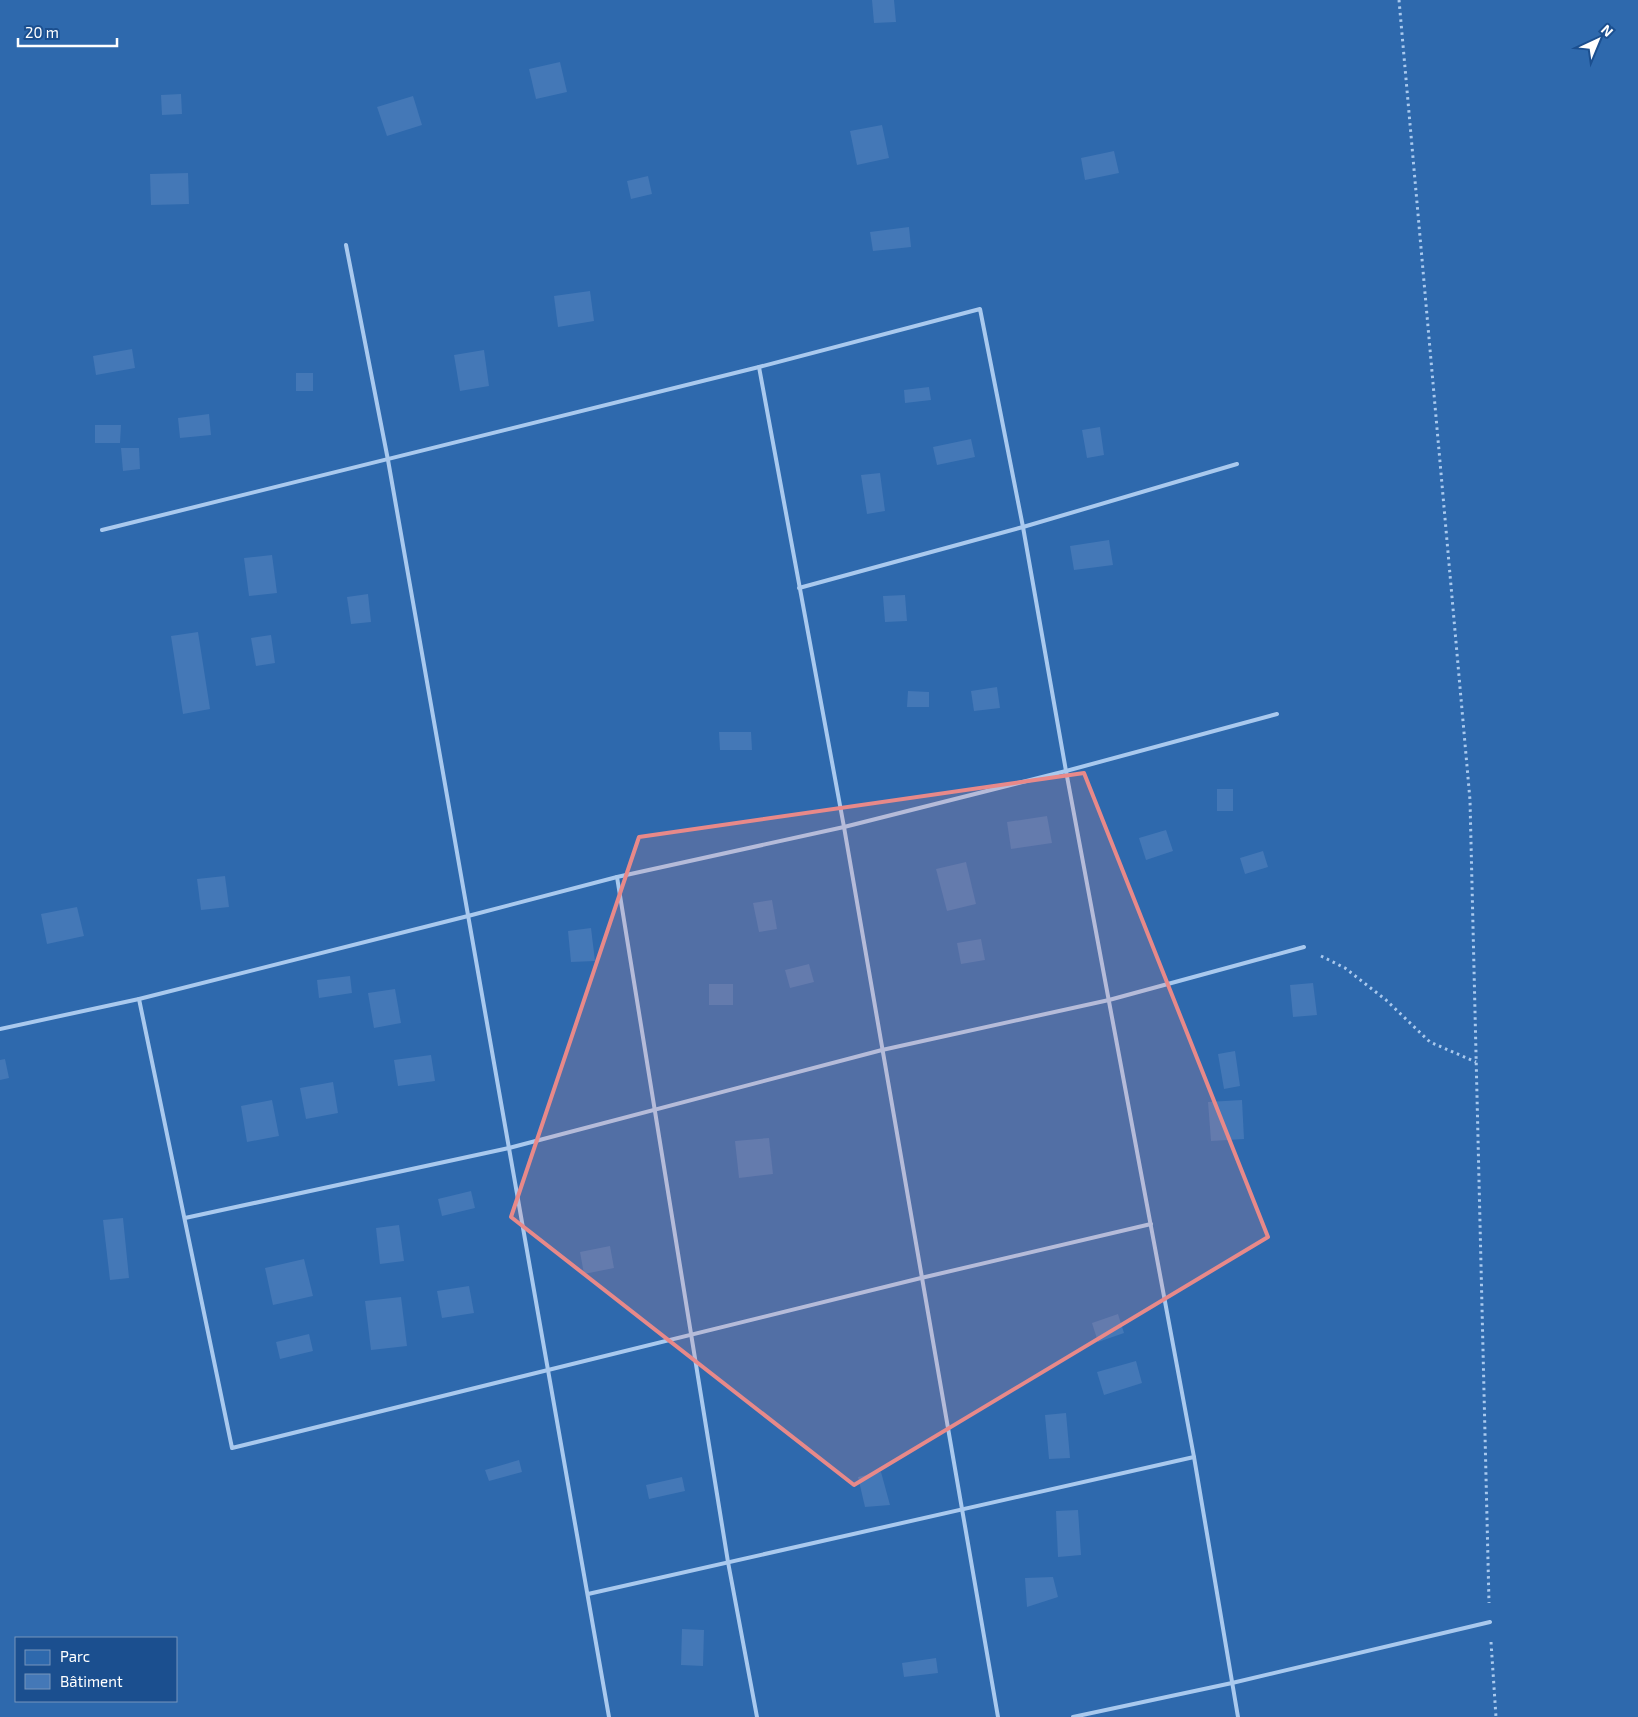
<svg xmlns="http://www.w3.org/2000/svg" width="1638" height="1717" viewBox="0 0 1638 1717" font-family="'Exo 2',sans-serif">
  <rect width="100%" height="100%" fill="#1b4f8f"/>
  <path fill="#2e69ad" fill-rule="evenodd" d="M0,0H1638V1717H0ZM16,1638H176V1701H16Z"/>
  <g fill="#4478b7">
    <polygon points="872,0 894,0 896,22 874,23"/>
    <polygon points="560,62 567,92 536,99 529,69"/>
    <polygon points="181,94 182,114 162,115 161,95"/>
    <polygon points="413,96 422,125 387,136 377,107"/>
    <polygon points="882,125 889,158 857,165 850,131"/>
    <polygon points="1114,151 1119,173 1085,180 1081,158"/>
    <polygon points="188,173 189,204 151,205 150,174"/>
    <polygon points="648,176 652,194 631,199 627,181"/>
    <polygon points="909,227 911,247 873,251 870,232"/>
    <polygon points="590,291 594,321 558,327 554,296"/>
    <polygon points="132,349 135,368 96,375 93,356"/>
    <polygon points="484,350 489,386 460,391 454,355"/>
    <rect x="296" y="373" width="17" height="18"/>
    <polygon points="929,387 931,400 905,403 904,390"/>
    <polygon points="209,414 211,435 180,438 178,418"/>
    <polygon points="95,425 121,425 120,443 95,443"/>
    <polygon points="1100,427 1104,455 1087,458 1082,430"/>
    <polygon points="971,439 975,457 937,465 933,447"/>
    <polygon points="121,448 139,448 140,469 123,471"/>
    <polygon points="880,473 885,511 867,514 861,475"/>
    <polygon points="1109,540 1113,565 1074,570 1070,546"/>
    <polygon points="272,555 277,593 249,596 244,558"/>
    <polygon points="368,594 371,622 351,624 347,597"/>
    <polygon points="905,595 907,621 885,622 883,596"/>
    <polygon points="198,632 210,709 183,714 171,636"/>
    <polygon points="271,635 275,663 256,666 251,638"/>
    <polygon points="997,687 1000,708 974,711 971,691"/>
    <polygon points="908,691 929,692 929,707 907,707"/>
    <polygon points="719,732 751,732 752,750 720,750"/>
    <rect x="1217" y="789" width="16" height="22"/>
    <polygon points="1047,816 1052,843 1011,849 1007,822"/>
    <polygon points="1166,830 1173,851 1146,860 1139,838"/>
    <polygon points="1263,851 1268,867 1245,874 1240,858"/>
    <polygon points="966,862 976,904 947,911 936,869"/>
    <polygon points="225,876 229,907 201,910 197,879"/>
    <polygon points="772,900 777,929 759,932 753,903"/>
    <polygon points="77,907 84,936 47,944 41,914"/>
    <polygon points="591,928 595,961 571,962 568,931"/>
    <polygon points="981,939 985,960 961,964 957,943"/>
    <polygon points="809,964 814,982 790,988 785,970"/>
    <polygon points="350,976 352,993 319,998 317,980"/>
    <polygon points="1313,983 1317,1015 1293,1017 1290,985"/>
    <rect x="709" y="984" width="24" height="21"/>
    <polygon points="395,989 401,1023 374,1028 368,993"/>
    <polygon points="1235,1051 1240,1086 1224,1089 1218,1054"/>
    <polygon points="431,1055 435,1081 398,1086 394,1060"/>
    <polygon points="5,1059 9,1078 0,1080 0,1060"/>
    <polygon points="333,1082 338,1113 306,1119 300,1088"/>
    <polygon points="272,1100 279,1136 247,1142 241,1106"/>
    <polygon points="1242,1100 1244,1139 1211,1141 1208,1102"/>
    <polygon points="769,1138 773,1174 739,1178 735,1141"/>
    <polygon points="471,1191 475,1208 442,1216 438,1199"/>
    <polygon points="123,1218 129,1278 110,1280 103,1220"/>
    <polygon points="399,1225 404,1261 380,1264 376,1228"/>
    <polygon points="610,1246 614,1268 584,1274 580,1252"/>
    <polygon points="304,1259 313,1296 273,1305 265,1268"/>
    <polygon points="469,1286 474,1313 442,1318 437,1291"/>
    <polygon points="401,1297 407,1346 371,1350 365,1301"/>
    <polygon points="1118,1314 1124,1333 1098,1342 1092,1323"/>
    <polygon points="309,1334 313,1351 280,1359 276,1342"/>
    <polygon points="1136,1361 1142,1383 1104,1395 1097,1372"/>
    <polygon points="1066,1413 1070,1458 1049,1459 1045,1415"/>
    <polygon points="519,1460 522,1472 489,1481 485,1470"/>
    <polygon points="881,1472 890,1505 865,1507 858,1477"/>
    <polygon points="682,1477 685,1491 649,1499 646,1485"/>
    <polygon points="1078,1510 1081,1555 1058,1557 1056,1511"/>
    <polygon points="1053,1577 1058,1597 1027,1607 1025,1578"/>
    <polygon points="682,1629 704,1630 703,1666 681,1665"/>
    <polygon points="936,1658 938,1673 904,1677 902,1663"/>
  </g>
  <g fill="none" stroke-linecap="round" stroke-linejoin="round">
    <g stroke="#a9c9ee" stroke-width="3" stroke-dasharray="2.5 4" stroke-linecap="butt">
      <polyline points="1399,0 1470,800 1489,1603"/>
      <polyline points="1321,956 1345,968 1386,1000 1430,1042 1476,1062"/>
      <polyline points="1491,1642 1496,1717"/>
    </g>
    <g stroke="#a9c9ee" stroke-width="4">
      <polyline points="346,245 388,460 609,1717"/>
      <polyline points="759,367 844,827 998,1717"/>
      <polyline points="102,530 759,367 980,309 1023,527 1066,771 1194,1457 1238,1717"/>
      <polyline points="799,588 1023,527 1237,464"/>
      <polyline points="617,877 728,1562 757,1717"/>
      <polyline points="139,999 232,1448 921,1278 1151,1224"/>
      <polyline points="0,1029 139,999 468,916 617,877 844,827 1066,771 1277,714"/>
      <polyline points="185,1218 509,1148 882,1050 1109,1000 1304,947"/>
      <polyline points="588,1594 1194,1457"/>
      <polyline points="1073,1717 1232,1683 1490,1622"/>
    </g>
  </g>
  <path fill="#e88989" fill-opacity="0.2" stroke="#e88989" stroke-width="4" stroke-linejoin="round" d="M1084,773L1268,1237L854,1485L511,1217L639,837Z"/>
  <rect x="15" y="1637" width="162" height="65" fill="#1b4f8f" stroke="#7695bc"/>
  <rect x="25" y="1650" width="25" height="15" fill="#2e69ad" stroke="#7695bc"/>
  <text x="60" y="1662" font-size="15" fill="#ffffff">Parc</text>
  <rect x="25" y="1674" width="25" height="15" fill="#4478b7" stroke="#7695bc"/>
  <text x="60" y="1687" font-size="15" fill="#ffffff">Bâtiment</text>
  <g transform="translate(1598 40) rotate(44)" stroke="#1b4f8f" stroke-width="4" paint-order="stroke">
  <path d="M0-4L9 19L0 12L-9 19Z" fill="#ffffff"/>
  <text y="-8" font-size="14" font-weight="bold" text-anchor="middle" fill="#ffffff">N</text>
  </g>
  <path d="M18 38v8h99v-8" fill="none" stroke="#ffffff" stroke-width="2.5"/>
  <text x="25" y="38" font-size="15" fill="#ffffff" stroke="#1b4f8f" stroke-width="4" paint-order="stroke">20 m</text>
</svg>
